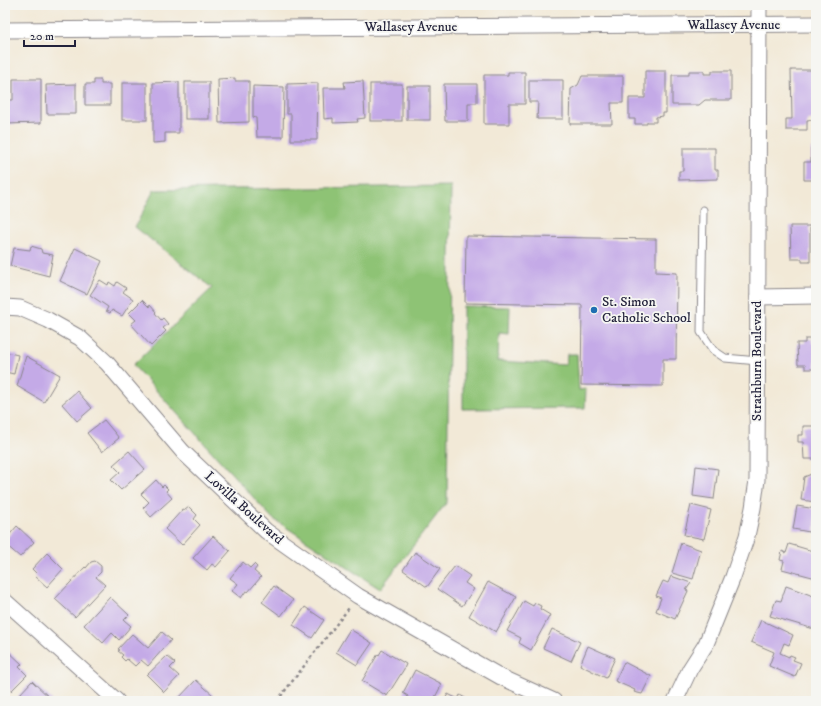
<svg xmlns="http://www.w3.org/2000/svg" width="821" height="706" viewBox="0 0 821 706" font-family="'IM FELL DW Pica',serif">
  <rect width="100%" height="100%" fill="#f6f6f2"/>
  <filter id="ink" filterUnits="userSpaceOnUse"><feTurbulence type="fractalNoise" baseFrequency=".025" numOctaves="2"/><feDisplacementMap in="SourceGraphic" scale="8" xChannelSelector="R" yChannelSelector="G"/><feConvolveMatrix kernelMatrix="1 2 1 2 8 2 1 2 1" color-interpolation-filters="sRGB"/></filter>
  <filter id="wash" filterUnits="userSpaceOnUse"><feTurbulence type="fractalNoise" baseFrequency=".012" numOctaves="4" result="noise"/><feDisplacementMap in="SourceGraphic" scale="16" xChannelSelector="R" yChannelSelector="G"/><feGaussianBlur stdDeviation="0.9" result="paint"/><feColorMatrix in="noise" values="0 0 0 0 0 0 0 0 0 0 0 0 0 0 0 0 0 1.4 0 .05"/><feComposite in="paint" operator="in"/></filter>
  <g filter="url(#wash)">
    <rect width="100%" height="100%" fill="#f2e9d7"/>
    <g fill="#8ec375" stroke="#587258">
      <polygon points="451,186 447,502 380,589 272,518 133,365 212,288 135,227 154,190"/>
      <polygon points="463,306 510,307 509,334 499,333 498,361 566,365 567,354 577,354 579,390 586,389 585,408 463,409"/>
    </g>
    <g id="blocks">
      <g fill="#c4aae7">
        <polygon points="791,70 816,70 816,119 807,120 807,130 786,130 786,119 792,119"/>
        <polygon points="645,71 666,71 666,113 663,113 663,116 656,117 656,122 647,122 647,124 635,124 635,119 629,119 629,98 645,98"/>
        <polygon points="689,71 704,71 704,74 712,74 712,71 731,71 731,100 705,100 699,105 672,105 672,75 689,75"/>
        <polygon points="508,72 525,72 525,104 509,104 509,124 484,124 484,75 508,75"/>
        <polygon points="582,76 623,76 623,103 611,103 612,124 570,124 571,89 578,85"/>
        <polygon points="235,78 235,81 249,81 249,122 219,123 218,79"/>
        <polygon points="13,79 41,79 41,123 5,124 5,100 13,100"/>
        <polygon points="94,80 101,80 101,84 110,84 110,105 85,105 85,84 94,84"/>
        <polygon points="529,80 563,80 563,119 537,119 538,102 529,102"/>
        <polygon points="363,81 365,118 357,119 358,122 333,123 333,118 324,119 323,88 345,88 344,82"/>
        <polygon points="179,82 179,133 165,133 165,142 153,143 153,83"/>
        <rect x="185" y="82" width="24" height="37"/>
        <rect x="122" y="83" width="25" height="37"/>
        <polygon points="318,83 317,140 291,140 291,114 287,114 287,84"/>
        <polygon points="76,84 76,114 47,114 46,85"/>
        <rect x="370" y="84" width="32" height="37"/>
        <polygon points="444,84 477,84 477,103 468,103 468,121 445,121"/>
        <polygon points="253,86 284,87 283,137 257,137 256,118 253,117"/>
        <rect x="407" y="86" width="23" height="34"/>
        <polygon points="683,148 715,148 715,170 718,170 718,179 679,180 679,171 683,171"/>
        <polygon points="811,148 816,148 816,180 804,180 804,162 811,162"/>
        <polygon points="790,226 810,226 810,262 802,262 802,259 791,259"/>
        <polygon points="466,236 656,239 656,272 677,273 676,359 663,359 663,386 581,385 582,305 465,303"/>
        <polygon points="31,246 41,249 42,253 53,255 49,276 10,266 14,248 30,250"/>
        <polygon points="75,248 102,261 87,294 60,281"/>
        <polygon points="100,280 108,285 109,282 115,286 117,282 126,288 123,292 133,299 122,316 112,310 110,313 106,311 108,307 90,295"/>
        <polygon points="142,300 149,307 150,305 156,312 155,313 161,320 163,318 168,324 163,328 166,331 151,346 131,324 136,320 129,313"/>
        <polygon points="805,339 812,339 812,343 816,343 815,369 805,369 805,365 798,365 797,343 805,343"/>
        <polygon points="5,352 18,355 14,374 5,372"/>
        <polygon points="26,356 60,375 44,402 17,386"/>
        <polygon points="77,391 92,408 77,421 62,404"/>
        <polygon points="104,420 119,438 102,452 87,433"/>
        <polygon points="803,426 816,426 816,459 804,459 803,442 798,442 798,435 803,435"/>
        <polygon points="129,451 145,469 121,490 111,480 120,472 113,465"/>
        <polygon points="696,466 718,469 714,499 693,496"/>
        <polygon points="815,466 816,466 816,502 801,500 804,477 814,473"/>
        <polygon points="156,480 162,487 164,485 168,489 166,491 172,498 151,517 143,508 149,502 141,494"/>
        <polygon points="691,505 711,510 704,539 684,535"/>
        <polygon points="797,506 816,509 815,533 793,529"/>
        <polygon points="189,507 197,515 194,519 200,525 182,545 165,529 183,509 185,510"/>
        <polygon points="17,526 34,542 20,557 5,544 5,540"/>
        <polygon points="213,536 230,551 216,567 212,564 207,570 193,558"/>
        <polygon points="681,543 701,550 693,579 672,573"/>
        <polygon points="789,544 816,552 816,578 782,569 784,561 780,560 782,551 786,553"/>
        <polygon points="415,552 440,569 427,587 403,570"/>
        <polygon points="47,553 63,569 47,587 35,576 37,574 32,569"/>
        <polygon points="95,561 101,566 101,572 96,577 105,585 75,617 55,599 85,567 86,568 91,562"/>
        <polygon points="243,562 250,568 254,564 257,567 254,571 261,577 248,592 246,591 241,598 232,591 238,584 230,578"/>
        <polygon points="455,566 470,576 465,583 474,589 462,606 437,589"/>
        <polygon points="671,576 691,583 686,590 688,591 675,619 656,611 661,598 656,596 663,581 668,583"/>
        <polygon points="488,582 516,597 496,632 469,616"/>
        <polygon points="274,586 293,600 281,616 262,602"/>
        <polygon points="786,586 816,597 816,623 814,629 770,616 776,600 781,601"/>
        <polygon points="110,597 129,615 124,620 131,626 119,640 112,633 103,643 84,625"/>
        <polygon points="524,601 533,606 535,603 541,606 540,609 550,615 531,650 519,643 521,638 507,631"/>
        <polygon points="305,607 324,620 312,638 293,625"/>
        <polygon points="761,620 793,635 789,645 784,643 780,653 789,657 790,655 795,657 793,660 801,663 795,677 769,666 774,652 751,642"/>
        <polygon points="350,629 372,643 357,665 336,652"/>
        <polygon points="552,629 580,642 571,661 543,648"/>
        <polygon points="162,632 171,640 148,666 141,660 135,666 127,659 125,661 121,657 123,655 118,651 120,650 118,649 132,634 148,648"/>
        <polygon points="588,646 615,658 606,678 580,665"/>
        <polygon points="7,650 22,664 19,667 27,675 11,691 8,688 5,691 5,652"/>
        <polygon points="382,650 406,664 404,669 387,696 362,681 378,654 379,655"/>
        <polygon points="167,656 175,663 170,668 179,676 164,692 147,675"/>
        <polygon points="624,662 651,676 642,694 634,692 635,690 615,681"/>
        <polygon points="415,670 442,684 433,701 406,701 408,696 403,693"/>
        <polygon points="196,680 213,695 208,701 176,701"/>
        <polygon points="32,681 53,701 24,701 18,696"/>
        <polygon points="448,694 458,699 460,695 465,698 463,701 444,701"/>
      </g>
    </g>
  </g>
  <g filter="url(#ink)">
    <use href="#blocks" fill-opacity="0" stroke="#8a8689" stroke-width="1"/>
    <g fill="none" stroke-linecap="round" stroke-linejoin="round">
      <g stroke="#8a8689" stroke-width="9">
        <polyline id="lane" points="703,210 701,332 713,350 725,358 758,361"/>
      </g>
      <g stroke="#8a8689" stroke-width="17">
        <g id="street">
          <polyline points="5,30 816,24"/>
          <polyline points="758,297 816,296"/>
          <polyline points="5,307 20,308 48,320 80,338 107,363 183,452 266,531 358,596 501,677 554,701"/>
          <polyline points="5,601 117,701"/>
          <polyline points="675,701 690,669 706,644 733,577 747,536 753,508 757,480 759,5"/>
        </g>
      </g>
      <polyline stroke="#8a8689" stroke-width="2.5" stroke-dasharray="3 3" stroke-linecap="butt" points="277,701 349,608"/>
      <use href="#lane" stroke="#fff" stroke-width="7"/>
      <use href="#street" stroke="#fff" stroke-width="15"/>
    </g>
  </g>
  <circle fill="#1f6fb2" stroke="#f6f6f2" stroke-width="1.5" cx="594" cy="310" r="4"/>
  <g text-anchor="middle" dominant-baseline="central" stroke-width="3.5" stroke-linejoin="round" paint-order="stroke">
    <g font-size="14" fill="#22223b" stroke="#f6f6f2">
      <text x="734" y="25">Wallasey Avenue</text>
      <text x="411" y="27">Wallasey Avenue</text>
      <text transform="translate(757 361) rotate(-90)">Strathburn Boulevard</text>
      <text transform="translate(244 508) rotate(42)">Lovilla Boulevard</text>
    </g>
    <g font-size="14" fill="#22223b" stroke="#f6f6f2" text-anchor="start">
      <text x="602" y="302">St. Simon<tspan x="602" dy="16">Catholic School</tspan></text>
    </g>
  </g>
  <rect width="821" height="706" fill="none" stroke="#f6f6f2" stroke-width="20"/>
  <path d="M24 40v6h51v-6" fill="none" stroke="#22223b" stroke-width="2"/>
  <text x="30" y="40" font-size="12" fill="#22223b" stroke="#f6f6f2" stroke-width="3" paint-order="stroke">20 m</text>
</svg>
